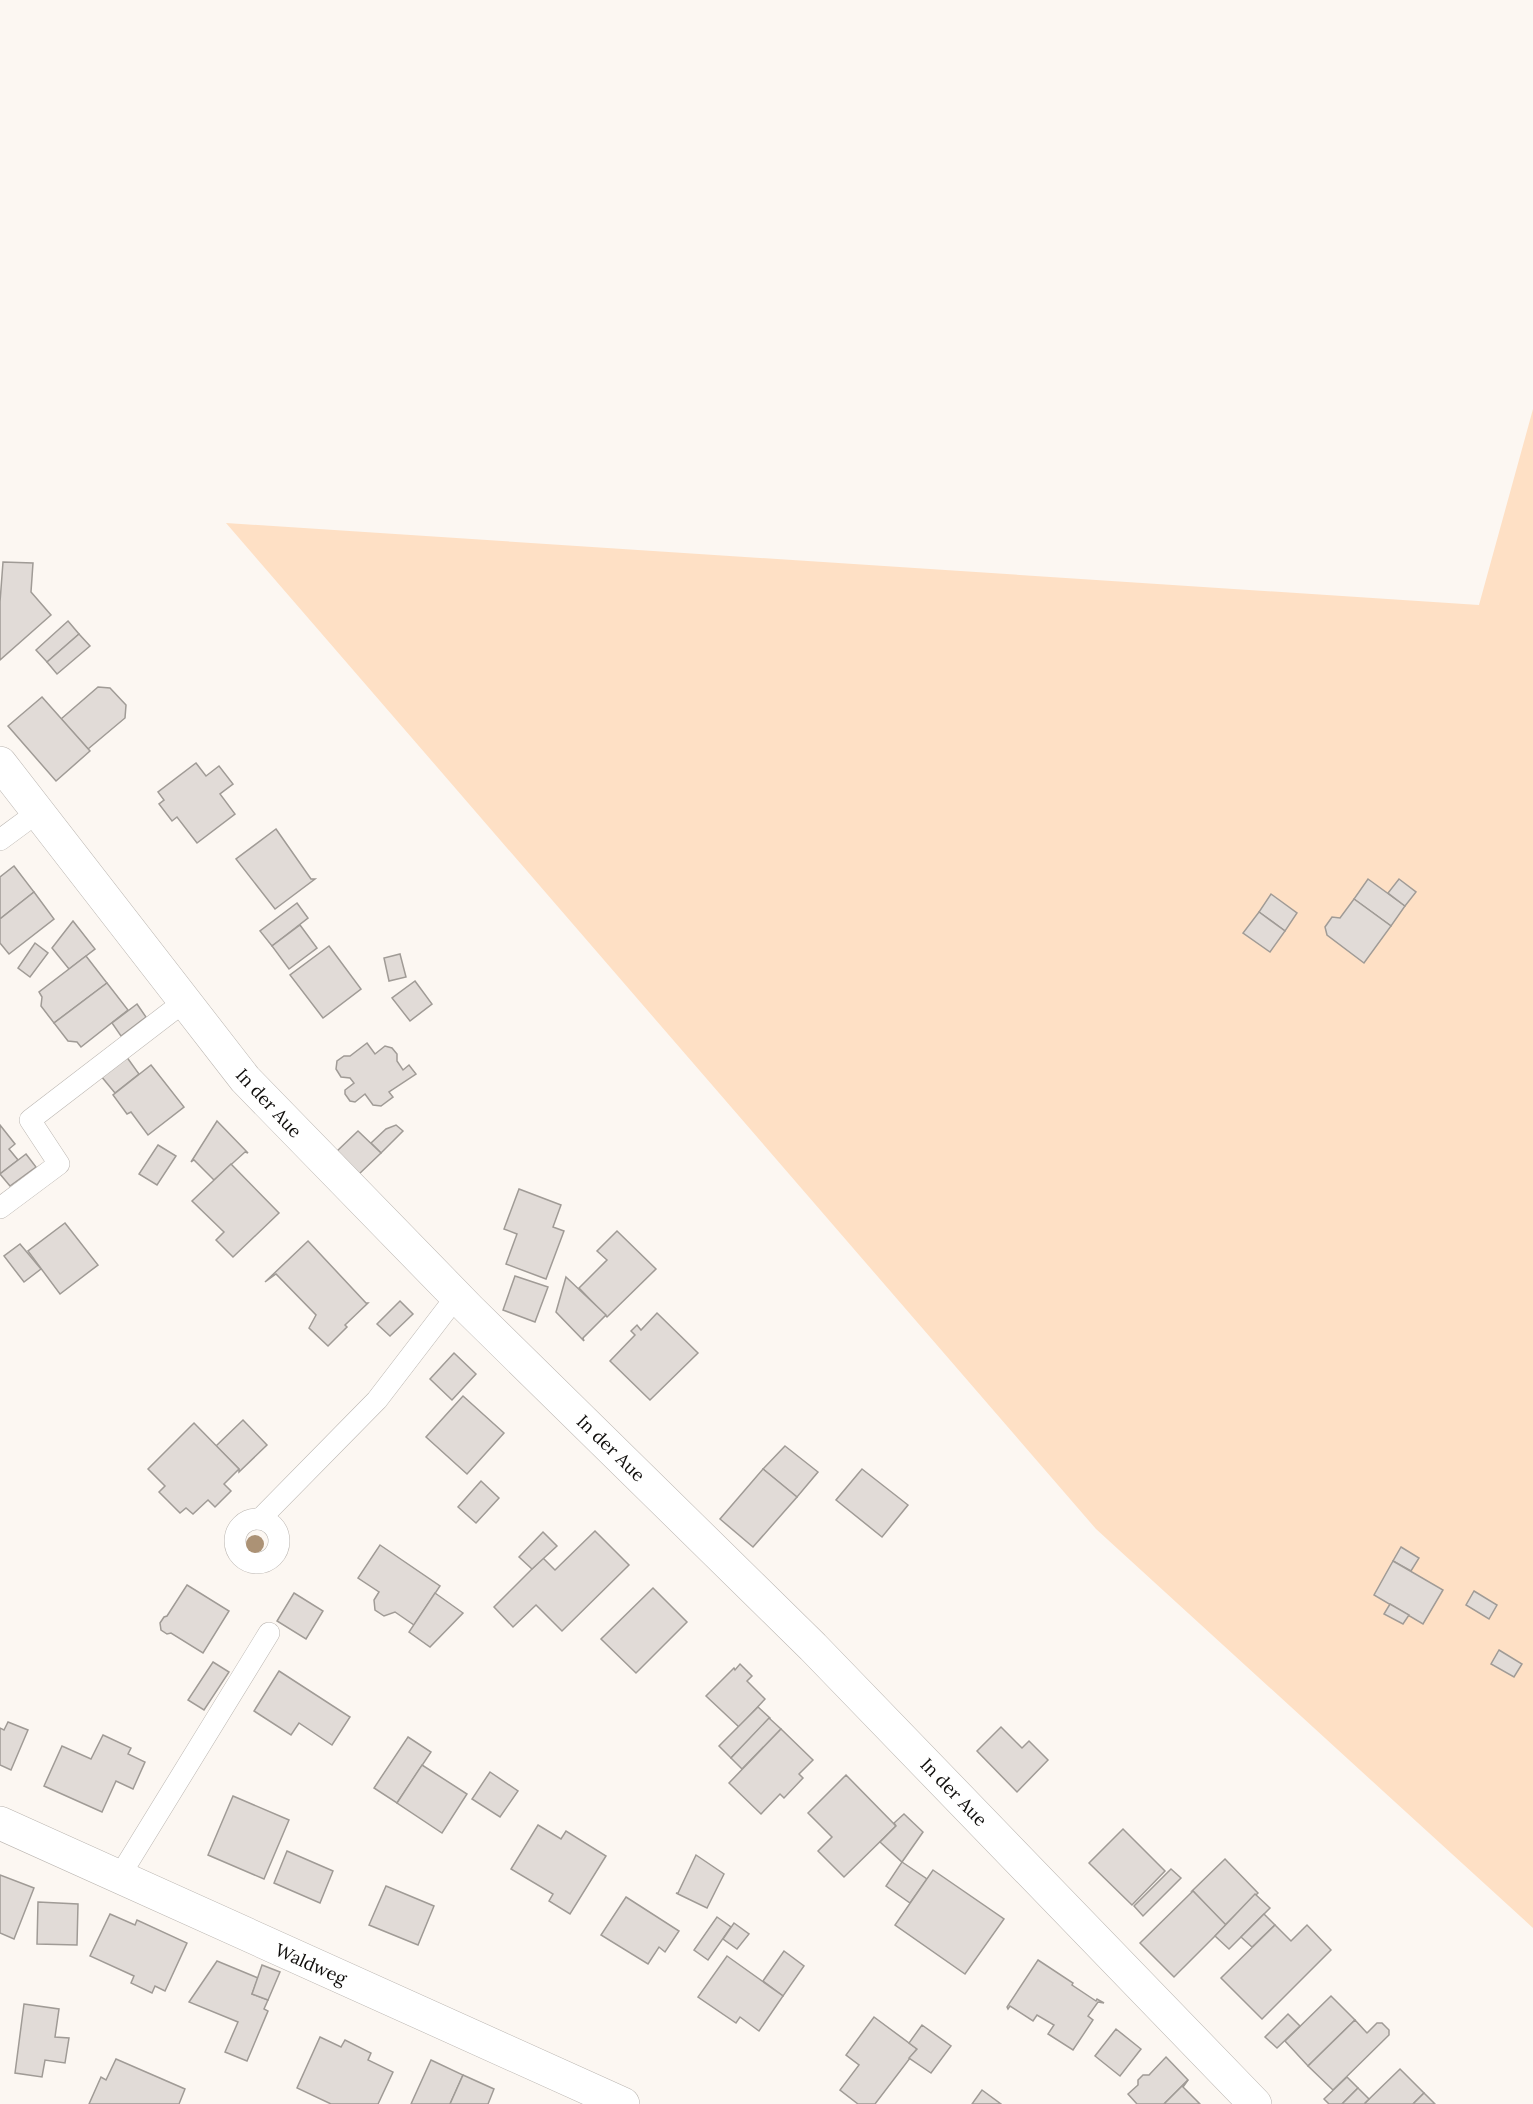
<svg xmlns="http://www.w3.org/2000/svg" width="1533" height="2104" viewBox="0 0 1533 2104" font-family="Lora,serif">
  <rect width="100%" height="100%" fill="#fcf7f2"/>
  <polygon fill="#fee0c5" points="1533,409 1533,1928 1096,1529 226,523 1479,605"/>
  <g fill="#e1dbd7" stroke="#a09b96" stroke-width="1.5">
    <polygon points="3,562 33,563 31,592 51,615 0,660 0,602"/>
    <polygon points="68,621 79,634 47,662 36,650"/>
    <polygon points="79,634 90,646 57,674 47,662"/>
    <polygon points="98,687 110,688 126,705 125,718 88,749 61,719"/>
    <polygon points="42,697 90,751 56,781 8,726"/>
    <polygon points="196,763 206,776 219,766 233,784 220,794 235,814 197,843 177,817 172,821 159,804 164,800 158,792"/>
    <polygon points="276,829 311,879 315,879 275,909 236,859"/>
    <polygon points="14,866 34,892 0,919 0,877"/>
    <polygon points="1368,879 1405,906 1391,926 1354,899"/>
    <polygon points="1399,879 1416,892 1405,906 1388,893"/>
    <polygon points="34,892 54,919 9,954 0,943 0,919"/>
    <polygon points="1271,894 1297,913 1285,931 1259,912"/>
    <polygon points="1354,899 1391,926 1364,963 1327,935 1325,927 1332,917 1340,918"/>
    <polygon points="297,903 308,918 272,946 260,931"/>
    <polygon points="1259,912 1285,931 1270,952 1243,933"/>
    <polygon points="73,921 95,949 69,969 52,948"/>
    <polygon points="300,925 317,948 289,969 272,946"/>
    <polygon points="35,943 48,953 30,977 18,968"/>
    <polygon points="329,946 361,989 323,1018 290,975"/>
    <polygon points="400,954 406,977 389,981 384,958"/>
    <polygon points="86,956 107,983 54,1023 41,1006 42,997 39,992"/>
    <polygon points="415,981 432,1004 410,1021 392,998"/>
    <polygon points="107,983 128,1010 81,1047 77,1042 68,1041 54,1023"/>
    <polygon points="137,1004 146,1017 121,1036 112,1023"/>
    <polygon points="367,1043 375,1054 385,1046 392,1048 397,1054 397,1061 403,1070 409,1065 416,1074 389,1092 393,1097 381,1106 373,1105 365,1094 355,1102 350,1101 345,1094 345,1090 354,1083 350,1078 341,1077 336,1069 337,1061 344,1056 350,1056"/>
    <polygon points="126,1056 139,1074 115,1093 101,1076"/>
    <polygon points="151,1065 184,1107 148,1135 131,1112 127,1114 113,1095"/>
    <polygon points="217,1121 248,1153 245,1152 214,1180 194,1160 191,1162"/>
    <polygon points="0,1125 15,1144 9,1149 18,1160 0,1174"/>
    <polygon points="396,1125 403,1131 381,1153 371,1143 386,1129"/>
    <polygon points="358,1131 381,1153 358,1175 335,1153"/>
    <polygon points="158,1145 176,1156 157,1185 139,1174"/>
    <polygon points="26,1154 36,1167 10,1186 0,1174"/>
    <polygon points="231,1164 279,1213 233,1257 216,1240 224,1232 192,1201"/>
    <polygon points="519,1189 561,1205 553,1227 564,1231 546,1279 506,1264 517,1234 504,1229"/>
    <polygon points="65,1223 98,1265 60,1294 28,1251"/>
    <polygon points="617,1231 656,1269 607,1317 579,1288 607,1260 597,1251"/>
    <polygon points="308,1241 366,1303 368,1303 345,1325 347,1327 328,1346 309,1328 316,1315 276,1274 265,1282"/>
    <polygon points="20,1244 41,1269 24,1282 4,1256"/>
    <polygon points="515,1276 548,1287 535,1322 503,1310"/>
    <polygon points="566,1277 606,1315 583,1338 584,1341 556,1312"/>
    <polygon points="400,1301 413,1314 390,1336 377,1324"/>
    <polygon points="657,1313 698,1353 650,1400 610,1361 635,1335 631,1331 637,1325 641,1330"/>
    <polygon points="454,1353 476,1374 452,1400 430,1379"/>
    <polygon points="463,1396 504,1433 467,1474 426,1437"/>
    <polygon points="243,1420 267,1445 239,1472 239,1469 216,1446"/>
    <polygon points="194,1423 239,1469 224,1484 231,1491 215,1507 208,1500 193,1514 186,1508 180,1513 159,1492 165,1486 148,1469"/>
    <polygon points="785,1446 818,1472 797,1497 763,1469"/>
    <polygon points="763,1469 797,1497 753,1547 720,1519"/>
    <polygon points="862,1469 908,1505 882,1537 836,1500"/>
    <polygon points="481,1481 499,1498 476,1523 458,1507"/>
    <polygon points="595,1531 629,1565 562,1631 536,1605 513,1627 494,1607 543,1558 555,1570"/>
    <polygon points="543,1532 557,1546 532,1569 519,1557"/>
    <polygon points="380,1545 440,1586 414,1625 395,1612 384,1616 375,1610 374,1600 379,1592 358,1578"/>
    <polygon points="1401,1547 1419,1558 1411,1571 1393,1561"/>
    <polygon points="1393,1561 1443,1590 1423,1624 1374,1595"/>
    <polygon points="187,1585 229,1611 203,1653 171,1633 167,1634 161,1630 160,1623 164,1617 167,1616"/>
    <polygon points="653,1588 687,1622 636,1673 601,1639"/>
    <polygon points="1474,1591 1497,1605 1489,1619 1466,1605"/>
    <polygon points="294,1593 323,1611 306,1639 277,1621"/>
    <polygon points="435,1593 463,1613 430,1647 409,1632"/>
    <polygon points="1390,1604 1409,1615 1403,1624 1384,1614"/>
    <polygon points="1499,1650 1522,1664 1514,1677 1491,1664"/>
    <polygon points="213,1662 229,1672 204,1710 188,1700"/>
    <polygon points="740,1664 752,1676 747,1681 765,1699 739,1727 706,1696 734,1668 735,1670"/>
    <polygon points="279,1671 350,1717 332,1745 299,1723 291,1735 254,1711"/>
    <polygon points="758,1707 770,1718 731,1758 719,1746"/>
    <polygon points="769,1718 781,1729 742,1769 731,1758"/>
    <polygon points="8,1722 28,1730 11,1770 0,1765 0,1728 4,1730"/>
    <polygon points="1001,1727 1022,1748 1029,1741 1048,1760 1017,1792 977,1751"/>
    <polygon points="781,1729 813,1760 799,1774 803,1778 784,1798 780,1794 761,1814 729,1783"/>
    <polygon points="103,1735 131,1748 128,1754 145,1762 133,1789 116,1781 102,1812 44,1786 62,1746 91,1759"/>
    <polygon points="408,1737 431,1752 397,1803 374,1788"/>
    <polygon points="422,1765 467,1794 442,1833 397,1803"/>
    <polygon points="490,1772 518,1791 500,1817 472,1799"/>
    <polygon points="846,1775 896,1826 844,1877 818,1851 832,1837 808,1813"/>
    <polygon points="233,1796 289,1820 264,1879 208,1855"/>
    <polygon points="904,1814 923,1832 902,1862 880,1842 896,1826 894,1823"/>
    <polygon points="538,1825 561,1839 566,1831 606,1856 570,1914 549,1901 553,1894 511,1869"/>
    <polygon points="1123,1829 1165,1871 1132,1905 1089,1863"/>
    <polygon points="287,1851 333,1871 320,1903 274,1883"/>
    <polygon points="696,1855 724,1874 707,1908 676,1893 678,1893"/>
    <polygon points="1225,1859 1258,1893 1225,1925 1193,1891 1192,1891"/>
    <polygon points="902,1862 927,1879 910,1903 886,1886"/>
    <polygon points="1171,1869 1181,1878 1143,1916 1134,1906"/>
    <polygon points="933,1870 1004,1919 965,1974 895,1925"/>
    <polygon points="0,1875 34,1888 14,1939 0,1933"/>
    <polygon points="386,1886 434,1906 418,1945 369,1925"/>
    <polygon points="1193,1891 1226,1925 1174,1977 1140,1943"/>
    <polygon points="1255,1894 1270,1908 1229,1949 1215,1936"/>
    <polygon points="626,1897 679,1931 665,1952 659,1947 648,1964 601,1935"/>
    <polygon points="38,1902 78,1904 77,1945 37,1944"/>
    <polygon points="110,1914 135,1925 137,1920 187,1943 165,1991 155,1986 152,1993 131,1983 134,1976 90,1956"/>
    <polygon points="1264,1914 1275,1925 1252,1947 1241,1937"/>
    <polygon points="717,1917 731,1927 708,1960 694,1950"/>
    <polygon points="734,1923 749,1934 737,1949 723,1939"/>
    <polygon points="1275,1925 1291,1941 1307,1925 1331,1950 1262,2019 1221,1978"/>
    <polygon points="784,1951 804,1966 783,1996 763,1981"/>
    <polygon points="727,1956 783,1996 759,2031 740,2017 736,2023 698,1997"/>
    <polygon points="1038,1960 1073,1983 1072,1985 1096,2001 1097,1999 1104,2003 1098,2002 1088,2016 1093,2020 1073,2050 1048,2034 1054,2025 1037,2015 1033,2021 1010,2006 1008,2009 1007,2007"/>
    <polygon points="217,1961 258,1978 252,1994 268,2000 264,2009 268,2011 247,2061 225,2052 238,2022 189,2002"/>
    <polygon points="262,1965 280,1972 268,2000 252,1994"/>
    <polygon points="1331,1996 1355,2020 1308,2066 1285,2041"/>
    <polygon points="24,2004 59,2009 55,2037 69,2038 65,2063 45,2060 42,2077 15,2073"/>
    <polygon points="1288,2014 1300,2026 1277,2048 1265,2037"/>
    <polygon points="874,2017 917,2049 875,2104 858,2104 840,2090 859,2065 846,2055"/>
    <polygon points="1355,2020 1367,2033 1377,2023 1382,2023 1389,2030 1389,2035 1333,2090 1308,2066"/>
    <polygon points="922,2025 951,2046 931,2073 909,2058 917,2049 909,2043"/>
    <polygon points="1116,2029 1141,2049 1120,2076 1095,2056"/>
    <polygon points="320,2037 341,2047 345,2040 371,2053 368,2060 393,2072 378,2104 331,2104 297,2088"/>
    <polygon points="1166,2057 1188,2080 1164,2104 1137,2104 1128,2094 1138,2085 1138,2080 1143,2075 1149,2075"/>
    <polygon points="116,2059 185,2089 179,2104 89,2104 101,2077 106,2080"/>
    <polygon points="431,2060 463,2075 450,2104 411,2104"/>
    <polygon points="1400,2069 1424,2093 1413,2104 1364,2104"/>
    <polygon points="463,2075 494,2089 488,2104 450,2104"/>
    <polygon points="1347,2077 1358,2088 1342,2104 1329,2104 1324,2099"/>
    <polygon points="1188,2080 1183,2087 1200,2104 1164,2104"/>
    <polygon points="1358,2088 1369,2099 1364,2104 1342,2104"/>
    <polygon points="982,2090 1001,2104 972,2104"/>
    <polygon points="1424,2093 1435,2104 1413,2104"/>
  </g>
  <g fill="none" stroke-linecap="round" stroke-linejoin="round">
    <g stroke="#bab5b0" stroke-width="22">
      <g id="lane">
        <polyline points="0,840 38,812"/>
        <polyline points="0,1208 59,1164 30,1120 185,1001"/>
        <circle cx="257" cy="1541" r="22"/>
        <polyline points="260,1519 377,1400 456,1297"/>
        <polyline points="119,1877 269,1633"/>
      </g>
    </g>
    <g stroke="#bab5b0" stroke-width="34">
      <g id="street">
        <polyline points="0,763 245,1079 469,1309 813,1647 1255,2104"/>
        <polyline points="0,1823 623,2104"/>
      </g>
    </g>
    <use href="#lane" stroke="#fff" stroke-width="21"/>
    <use href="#street" stroke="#fff" stroke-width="33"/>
  </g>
  <circle fill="#ac9275" cx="255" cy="1544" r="9"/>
  <g text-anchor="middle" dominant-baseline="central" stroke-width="6" stroke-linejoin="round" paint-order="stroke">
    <g font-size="18" fill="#0f0d0b" stroke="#fff">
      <text transform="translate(269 1103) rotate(47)">In der Aue</text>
      <text transform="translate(611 1448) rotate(44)">In der Aue</text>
      <text transform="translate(954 1792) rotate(46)">In der Aue</text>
      <text transform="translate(311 1964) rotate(24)">Waldweg</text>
    </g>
  </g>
</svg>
